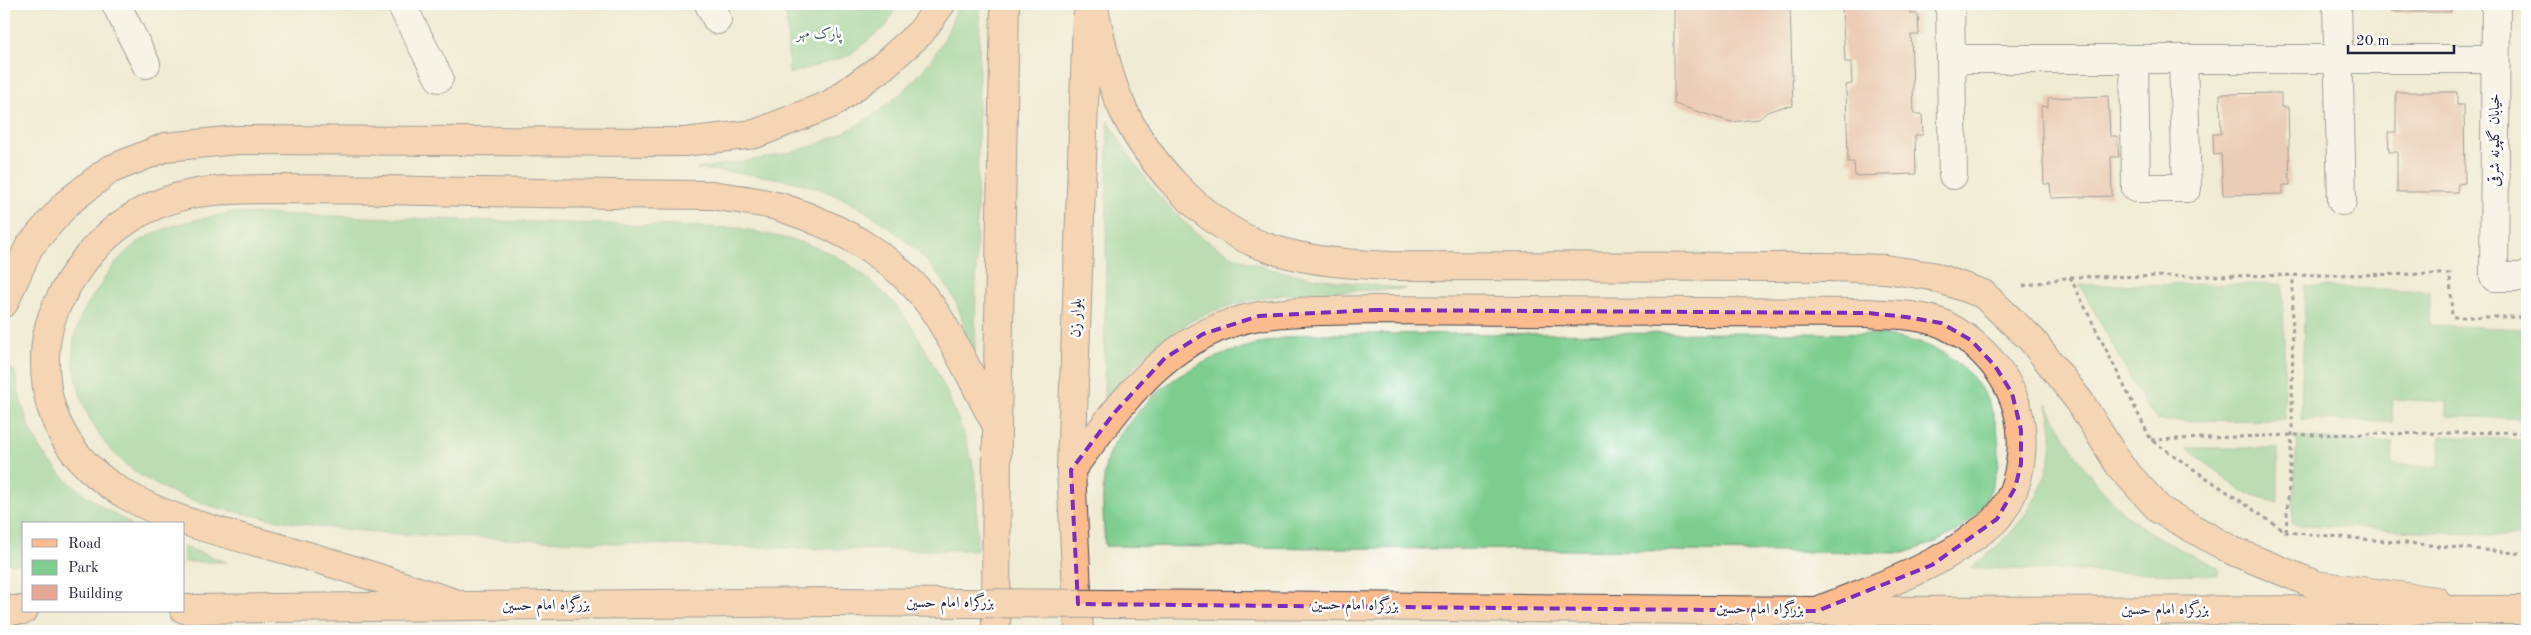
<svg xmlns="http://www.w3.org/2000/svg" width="2531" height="635" viewBox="0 0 2531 635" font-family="'Old Standard TT',Amiri,serif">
  <rect width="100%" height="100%" fill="#fff"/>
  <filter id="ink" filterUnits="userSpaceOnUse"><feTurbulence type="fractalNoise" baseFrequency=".02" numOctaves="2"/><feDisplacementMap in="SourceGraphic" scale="10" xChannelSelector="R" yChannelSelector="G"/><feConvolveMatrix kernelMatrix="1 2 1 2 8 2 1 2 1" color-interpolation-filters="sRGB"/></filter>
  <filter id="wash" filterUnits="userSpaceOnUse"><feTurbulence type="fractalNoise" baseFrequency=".0096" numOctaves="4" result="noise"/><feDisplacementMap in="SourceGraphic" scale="20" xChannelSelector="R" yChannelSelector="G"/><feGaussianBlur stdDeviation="1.12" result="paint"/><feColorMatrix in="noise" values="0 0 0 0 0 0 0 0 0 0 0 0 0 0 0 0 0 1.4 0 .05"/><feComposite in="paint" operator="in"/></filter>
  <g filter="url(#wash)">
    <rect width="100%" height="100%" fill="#f0ebd3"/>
    <g fill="#7ccd8e" stroke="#4f7864">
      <polygon points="786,4 897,4 887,25 848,56 789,74"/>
      <path d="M959,4H980L975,352H969C966,340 965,327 961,315C943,260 867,203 813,187C776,175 736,173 697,169C727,163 758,160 788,153C851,138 912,97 944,39C950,28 954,15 959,4Z"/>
      <path d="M1108,121C1142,177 1182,238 1248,262C1297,279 1354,282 1405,289C1329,293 1242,286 1175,331C1148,349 1126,376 1104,401Z"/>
      <path d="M229,213L739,228C772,236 811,241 841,259C860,271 890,296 903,314C930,350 965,427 974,470C979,491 976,527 977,550C829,550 683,546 535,540C448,537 360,535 273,519C245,514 216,509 190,499C131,479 91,443 77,382C73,365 71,344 77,328C81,314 89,301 97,290C110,269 124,249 147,237C172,223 201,219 229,213Z"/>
      <polygon points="2283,284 2285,420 2159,421 2145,405 2080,285"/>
      <polygon points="2305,286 2430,291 2430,325 2527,329 2525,419 2447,416 2447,402 2393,399 2392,422 2301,419"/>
      <path d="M1801,333C1843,334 1888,331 1928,346C1996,372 2022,459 1975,515C1956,537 1929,545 1903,553L1105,546C1103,518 1101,490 1106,463C1109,448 1122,431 1131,420C1176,363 1236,346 1306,334Z"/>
      <path d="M9,368L15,371C27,453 61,484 131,524H24V563H4V378L5,370Z"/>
      <path d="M2047,403C2070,448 2098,496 2141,526C2165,543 2192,555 2218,567V575L1971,568C2014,535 2048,497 2052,441C2053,429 2049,415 2047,403Z"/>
      <polygon points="2441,436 2527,440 2523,537 2292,524 2297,437 2393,443 2392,464 2439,467"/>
      <polygon points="2186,448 2278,448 2278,503 2244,492"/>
      <polygon points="184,547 227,562 184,562"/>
    </g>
    <g id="blocks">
      <g fill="#e5a793">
        <polygon points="1674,4 1790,4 1793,106 1782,107 1767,112 1759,119 1731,122 1674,104"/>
        <polygon points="1842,4 1910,4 1910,14 1918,14 1919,35 1911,35 1914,114 1922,114 1923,135 1915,135 1916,174 1855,176 1854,162 1848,162 1846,85 1852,84 1851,62 1845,62"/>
        <polygon points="2390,4 2451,4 2451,12 2391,12"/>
        <polygon points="2396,92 2457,92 2457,105 2464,105 2465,183 2458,184 2457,192 2397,192 2397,152 2389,152 2388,132 2396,132"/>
        <polygon points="2281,93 2281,107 2288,107 2290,185 2283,185 2283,194 2223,195 2221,154 2214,155 2213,134 2221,134 2220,94"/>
        <polygon points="2108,96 2110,136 2117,136 2119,157 2111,157 2112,196 2051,198 2050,184 2044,184 2041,106 2048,107 2048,98"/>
      </g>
    </g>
  </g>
  <g filter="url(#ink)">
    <use href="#blocks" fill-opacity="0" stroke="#414052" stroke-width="1"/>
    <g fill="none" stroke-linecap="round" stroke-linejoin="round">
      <g stroke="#414052" stroke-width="30">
        <g id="minor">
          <polyline points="116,4 146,64"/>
          <polyline points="401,4 439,78"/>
          <polyline points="709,4 717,20"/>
          <polyline points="1950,4 1953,175"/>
          <polyline points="2337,4 2342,201"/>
          <polyline points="2496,4 2494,277 2527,277"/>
          <polyline points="1952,59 2495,59"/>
          <polyline points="2134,59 2136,188 2187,188 2183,59"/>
        </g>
      </g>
      <g stroke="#414052" stroke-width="30">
        <g id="major">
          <path d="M1093,4C1099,30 1104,59 1113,85C1137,154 1203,229 1275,250C1313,262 1351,264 1391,266L1828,267L1885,269L1932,276L1983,294L2032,340L2080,402L2120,466L2160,510L2233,551L2316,585L2436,601"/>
          <polyline points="4,303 29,247 67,203 109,170 166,147 237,140 684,142 755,134 831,104 882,67 921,32 941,4"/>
          <path d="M1071,470C1123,401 1168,332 1259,316C1296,310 1335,311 1373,310L1868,313C1891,315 1921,314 1943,324C1972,338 1998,363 2011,392C2029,430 2024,486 1997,518C1993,524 1985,528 1980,532C1932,571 1873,588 1817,611"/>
          <path d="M458,604C401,586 345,566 287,550C196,525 66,502 47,389C43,360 44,334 56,307C82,251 125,209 187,195C211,189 238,190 263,189C304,189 344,189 385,190C494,193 603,194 712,195C734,199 759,201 780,207C840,226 902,260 937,315C959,350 977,389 997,426"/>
          <polyline points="996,631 997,426 1005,4"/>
          <polyline points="1079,631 1071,470 1087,18"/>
        </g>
      </g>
      <g stroke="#414052" stroke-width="30">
        <g id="highway">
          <polyline points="1236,605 1817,611 2527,610"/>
          <polyline points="184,609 833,602"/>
          <polyline points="4,610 24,610"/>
        </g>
      </g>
      <g stroke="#414052" stroke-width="3" stroke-dasharray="4 4" stroke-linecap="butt">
        <polyline points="2070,277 2151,440 2286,532 2527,554"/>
        <polyline points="2023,286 2070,277 2450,274 2452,317 2527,317"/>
        <polyline points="2151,440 2292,435 2527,432"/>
        <polyline points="2286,532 2292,435 2293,276"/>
      </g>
      <use href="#minor" stroke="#fff" stroke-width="28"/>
      <use href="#major" stroke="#fbbb8d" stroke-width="28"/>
      <use href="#highway" stroke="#fbbb8d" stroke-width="28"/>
      <g stroke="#414052" stroke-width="30" stroke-linecap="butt">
        <polyline id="highway-bridge" points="833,602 1236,605"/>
      </g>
      <use href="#highway-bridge" stroke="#fbbb8d" stroke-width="28"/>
    </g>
  </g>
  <path d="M0 0H2531V635H0ZM1373,310L1868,313L1906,317L1941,323L1971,340L1995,366L2012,393L2021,430V464L2015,488L1997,519L1932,565L1817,611L1078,604L1071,470L1115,412L1165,358L1203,334L1259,316Z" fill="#f0ebd3" fill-opacity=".55" fill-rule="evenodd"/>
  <path fill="none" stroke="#7b2cbf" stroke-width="4" stroke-dasharray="10 6" stroke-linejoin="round" d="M1373,310L1868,313L1906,317L1941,323L1971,340L1995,366L2012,393L2021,430V464L2015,488L1997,519L1932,565L1817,611L1078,604L1071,470L1115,412L1165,358L1203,334L1259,316Z"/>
  <g text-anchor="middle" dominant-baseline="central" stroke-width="5" stroke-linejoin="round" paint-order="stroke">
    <g font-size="15" fill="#425e58" stroke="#fff">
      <text x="819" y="34">پارک مهر</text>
    </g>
    <g font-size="15" fill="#22223b" stroke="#fff">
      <text transform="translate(2495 140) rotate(-90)">خیابان گلپونه شرقی</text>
      <text transform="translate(1077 318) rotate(-88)">بلوار زن</text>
      <text x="950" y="603">بزرگراه امام حسین</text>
      <text transform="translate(546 606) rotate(-1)">بزرگراه امام حسین</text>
      <text transform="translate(1355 606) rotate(1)">بزرگراه امام حسین</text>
      <text transform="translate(1760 610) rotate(1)">بزرگراه امام حسین</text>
      <text x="2165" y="610">بزرگراه امام حسین</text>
    </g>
  </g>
  <rect width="2531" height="635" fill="none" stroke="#fff" stroke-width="20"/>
  <rect x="22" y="522" width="162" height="90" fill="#ffffff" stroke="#a7a7b1"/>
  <rect x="32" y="539" width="25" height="8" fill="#fbbb8d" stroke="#a7a7b1"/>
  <text x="68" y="548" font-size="15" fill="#22223b">Road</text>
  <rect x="32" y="560" width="25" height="15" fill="#7ccd8e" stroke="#a7a7b1"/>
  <text x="68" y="572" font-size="15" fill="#22223b">Park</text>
  <rect x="32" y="585" width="25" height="15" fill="#e5a793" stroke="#a7a7b1"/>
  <text x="68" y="598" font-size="15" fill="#22223b">Building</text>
  <path d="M2348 45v8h106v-8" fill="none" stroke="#22223b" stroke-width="2.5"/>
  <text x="2356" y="45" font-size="15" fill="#22223b" stroke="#ffffff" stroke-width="4" paint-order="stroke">20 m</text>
</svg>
